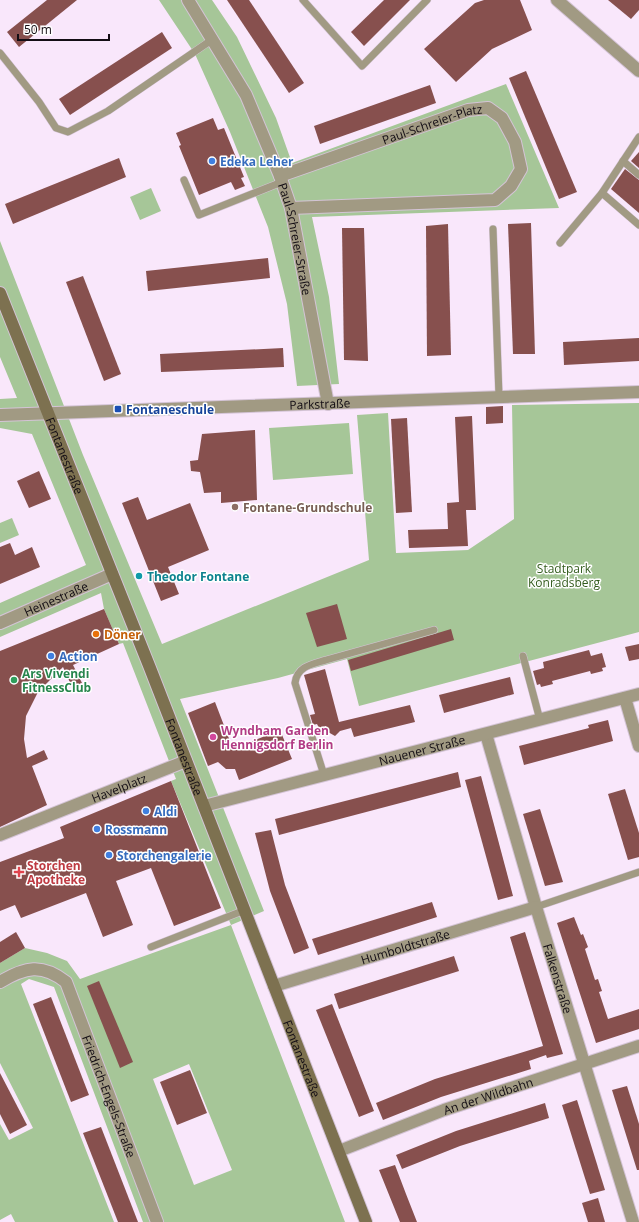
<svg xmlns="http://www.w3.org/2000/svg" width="639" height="1222" viewBox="0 0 639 1222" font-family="'Open Sans',sans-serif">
  <rect width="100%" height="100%" fill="#f9e7fb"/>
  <g fill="#a6c698" fill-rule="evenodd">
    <polygon points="159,0 212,0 237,37 276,118 292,163 506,84 559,208 312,217 329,297 339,384 297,386 287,304 268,227 230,132 195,54"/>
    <polygon points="151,188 161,211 140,220 130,197"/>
    <path d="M0,241L83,455L162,644L369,560L357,415L388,413L396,553L468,550L514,519L512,405L639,403V632L359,706L347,659L278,678L180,699L264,911L231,925L345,1222H143L54,987L29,979L21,984L114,1222H15L11,1214L0,1220V1124L9,1140L33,1128L0,1063V963L25,948L47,953L67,961L80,979L231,925L171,781L176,779L123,643L119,644L104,609L101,593L0,637V603L86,565L32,434L0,428V399L17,398L0,357ZM189,1064L232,1170L194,1185L153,1079Z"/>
    <polygon points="349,423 353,474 273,480 269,428"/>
    <polygon points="12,518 19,535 0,543 0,523"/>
  </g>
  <g fill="#87504e">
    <polygon points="47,0 77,0 19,47 7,32"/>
    <polygon points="227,0 249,0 304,83 289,93"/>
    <polygon points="384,0 410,0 364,46 351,32"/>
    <polygon points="484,0 520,0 532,30 492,49 456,82 424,49 475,3"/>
    <polygon points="608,0 639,0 639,10 631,19"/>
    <polygon points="162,32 172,48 70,115 59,99"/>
    <polygon points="526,71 577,192 559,199 509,78"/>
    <polygon points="430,85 436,103 320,144 314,126"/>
    <polygon points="213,118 218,130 224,128 244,177 241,178 245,186 235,190 231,182 199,195 179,146 181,145 176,133"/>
    <polygon points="639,152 639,168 631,161"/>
    <polygon points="119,158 126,177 13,224 5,204"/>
    <polygon points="625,169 639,180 639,213 611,189"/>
    <polygon points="531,223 535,354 513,354 508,224"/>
    <polygon points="448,224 451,355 427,356 426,226"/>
    <polygon points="342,228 364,228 368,361 344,360"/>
    <polygon points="268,258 270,278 148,291 146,271"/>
    <polygon points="83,276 121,374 104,381 66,282"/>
    <polygon points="639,338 639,361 564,365 563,342"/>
    <polygon points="283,348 284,367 161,372 160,354"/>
    <polygon points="503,406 503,423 486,424 486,407"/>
    <polygon points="472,416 476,510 466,510 468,546 409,548 408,530 448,529 447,503 459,502 455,417"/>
    <polygon points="407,418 412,512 396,513 391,419"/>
    <polygon points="255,430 257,500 221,503 221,492 204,493 200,472 191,471 190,461 198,460 202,434"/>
    <polygon points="39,471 51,499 29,508 17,481"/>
    <polygon points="138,497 147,520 190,503 209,550 168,567 179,594 161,601 122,503"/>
    <polygon points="10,543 15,555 32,547 40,567 0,584 0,547"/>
    <polygon points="337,604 347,639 317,647 306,613"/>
    <polygon points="104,609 119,644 73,665 82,683 72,687 63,667 38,692 26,716 24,739 27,758 44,750 48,759 32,766 47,805 0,827 0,651"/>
    <polygon points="451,629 454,640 351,671 348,660"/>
    <polygon points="639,644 639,659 629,661 625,647"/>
    <polygon points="589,650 591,656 602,653 606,667 602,668 603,671 591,674 590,671 552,681 553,684 541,687 540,684 537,685 533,671 544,668 543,662"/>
    <polygon points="325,669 339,722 410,705 415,722 354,737 351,728 340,731 335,736 328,732 326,726 319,728 317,724 313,725 310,715 315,714 304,675"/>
    <polygon points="510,677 514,694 444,713 439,695"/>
    <polygon points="215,702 233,749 280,730 292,759 239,780 235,769 226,769 218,762 208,766 188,713"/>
    <polygon points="608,720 613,741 524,765 519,746 589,728 588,725"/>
    <polygon points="458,772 461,787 279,835 275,819"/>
    <polygon points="481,776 513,896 498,900 465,780"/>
    <polygon points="171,781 221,908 174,926 151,868 116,881 133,925 103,937 86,893 21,918 15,905 0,911 0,862 64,838 60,827"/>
    <polygon points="625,789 639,833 639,857 628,860 608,794"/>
    <polygon points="540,809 563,882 545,886 523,814"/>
    <polygon points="271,830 285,885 309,948 294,954 270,891 255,833"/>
    <polygon points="432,902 437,917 318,955 312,939"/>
    <polygon points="574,917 581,935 583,934 588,947 585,949 595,980 598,979 602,991 599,992 608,1019 639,1009 639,1029 596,1043 557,923"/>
    <polygon points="16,932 25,948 0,963 0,942"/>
    <polygon points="525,932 563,1054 547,1058 546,1055 529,1061 531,1069 441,1097 383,1120 376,1103 435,1079 543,1046 510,937"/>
    <polygon points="454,956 459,971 339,1009 334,994"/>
    <polygon points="99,981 133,1062 120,1068 87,986"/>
    <polygon points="51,997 89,1095 71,1102 33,1004"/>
    <polygon points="332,1004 374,1111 359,1117 316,1010"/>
    <polygon points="190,1070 207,1113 177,1125 160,1082"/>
    <polygon points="0,1073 27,1125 10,1134 0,1114"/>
    <polygon points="627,1086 639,1124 639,1170 637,1170 612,1090"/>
    <polygon points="577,1100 605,1190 590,1194 562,1105"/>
    <polygon points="545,1103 549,1118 460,1146 402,1169 396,1155 456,1131"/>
    <polygon points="101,1127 138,1222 118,1222 83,1133"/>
    <polygon points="395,1165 406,1194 417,1222 400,1222 379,1170"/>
    <polygon points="598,1198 605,1222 588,1222 582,1203"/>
  </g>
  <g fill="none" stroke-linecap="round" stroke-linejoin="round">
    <g stroke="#d4c4d6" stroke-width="8">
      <g id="lane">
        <polyline points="303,0 362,66 427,0"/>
        <polyline points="0,53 39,102 56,128 68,132 108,111 213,39"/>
        <polyline points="623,161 639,175"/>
        <polyline points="184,180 199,215 282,182"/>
        <polyline points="602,193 639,225"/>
        <polyline points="493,229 499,396"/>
        <polyline points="560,243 602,193 639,137"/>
        <polyline points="523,656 540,720"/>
        <path d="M324,775L295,683C297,666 313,664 326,660L434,630"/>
        <polyline points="536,907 639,872"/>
        <polyline points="151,947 245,910"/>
      </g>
    </g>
    <g stroke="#d4c4d6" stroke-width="14">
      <g id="street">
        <path id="s1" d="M188,0L246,95L280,176L291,208L328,404"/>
        <polyline points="557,0 639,71"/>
        <path id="s2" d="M280,176L468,110L488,108L502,118L515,142L521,169L511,186L495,200L291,208"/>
        <path id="s3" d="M0,415L639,392"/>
        <path id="s4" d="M0,623L112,574"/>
        <polyline points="625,698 639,746"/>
        <path id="s5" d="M486,734L536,907L633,1222"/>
        <path id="s6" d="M204,806L639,694"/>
        <path id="s7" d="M0,835L186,761"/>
        <path id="s8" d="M0,982C25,967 42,963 66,982L157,1222"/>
        <path id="s9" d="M274,986L536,907"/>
        <path id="s10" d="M339,1151L444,1110L639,1046"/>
      </g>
    </g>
    <g stroke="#d4c4d6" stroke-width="14">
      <g id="secondary">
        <path id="s11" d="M0,293L150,668L366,1222"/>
      </g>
    </g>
    <use href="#lane" stroke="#a19a83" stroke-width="7"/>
    <use href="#street" stroke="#a19a83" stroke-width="12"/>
    <use href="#secondary" stroke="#7d7150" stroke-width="12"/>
  </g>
  <g fill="#3f7fe0" stroke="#fff" stroke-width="1.5">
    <circle cx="212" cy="161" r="4"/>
    <circle cx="51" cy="656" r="4"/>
    <circle cx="146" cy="811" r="4"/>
    <circle cx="97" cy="829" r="4"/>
    <circle cx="109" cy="855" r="4"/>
  </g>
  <rect fill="#1a4fb4" stroke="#fff" stroke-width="1.5" x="114" y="405" width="8" height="8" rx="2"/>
  <circle fill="#8d6e63" stroke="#fff" stroke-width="1.5" cx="235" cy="507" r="4"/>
  <circle fill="#0f9aa8" stroke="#fff" stroke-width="1.5" cx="139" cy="576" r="4"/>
  <circle fill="#e8710a" stroke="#fff" stroke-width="1.5" cx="96" cy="634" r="4"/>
  <circle fill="#2e9e5b" stroke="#fff" stroke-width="1.5" cx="14" cy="680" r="4"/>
  <circle fill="#d1479c" stroke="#fff" stroke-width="1.5" cx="213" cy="737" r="4"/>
  <path fill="#e0444e" stroke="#fff" stroke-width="1.5" d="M17 866h4v4h4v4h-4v4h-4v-4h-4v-4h4z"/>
  <g text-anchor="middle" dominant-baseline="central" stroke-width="3" stroke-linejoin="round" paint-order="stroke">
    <g font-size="12" fill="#130d14" stroke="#fff">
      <text stroke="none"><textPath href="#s2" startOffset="161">Paul-Schreier-Platz</textPath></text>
      <text stroke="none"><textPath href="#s1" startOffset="264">Paul-Schreier-Straße</textPath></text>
      <text stroke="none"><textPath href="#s3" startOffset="320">Parkstraße</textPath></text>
      <text stroke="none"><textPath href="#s11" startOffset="175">Fontanestraße</textPath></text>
      <text stroke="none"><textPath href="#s4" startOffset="61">Heinestraße</textPath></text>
      <text stroke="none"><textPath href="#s6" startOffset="225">Nauener Straße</textPath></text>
      <text stroke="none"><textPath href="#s11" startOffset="499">Fontanestraße</textPath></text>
      <text stroke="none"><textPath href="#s7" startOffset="128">Havelplatz</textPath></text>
      <text stroke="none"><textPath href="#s9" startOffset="137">Humboldtstraße</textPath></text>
      <text stroke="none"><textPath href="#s5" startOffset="255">Falkenstraße</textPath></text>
      <text stroke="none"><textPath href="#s11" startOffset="823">Fontanestraße</textPath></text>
      <text stroke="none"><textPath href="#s8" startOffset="194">Friedrich-Engels-Straße</textPath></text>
      <text stroke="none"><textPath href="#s10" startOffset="159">An der Wildbahn</textPath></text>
    </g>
    <g font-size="12" font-weight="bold" fill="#366cbe" stroke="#fff" text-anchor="start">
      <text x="220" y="161">Edeka Leher</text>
      <text x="59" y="656">Action</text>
      <text x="154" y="811">Aldi</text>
      <text x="105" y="829">Rossmann</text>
      <text x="117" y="855">Storchengalerie</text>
    </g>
    <g font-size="12" font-weight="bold" fill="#164399" stroke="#fff" text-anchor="start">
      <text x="126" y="409">Fontaneschule</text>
    </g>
    <g font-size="12" font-weight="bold" fill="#785e54" stroke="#fff" text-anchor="start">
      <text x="243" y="507">Fontane-Grundschule</text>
    </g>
    <g font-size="12" fill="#335c1d" stroke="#fff">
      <text x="564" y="568">Stadtpark<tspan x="564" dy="14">Konradsberg</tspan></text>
    </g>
    <g font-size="12" font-weight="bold" fill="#0d838f" stroke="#fff" text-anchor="start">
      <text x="147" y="576">Theodor Fontane</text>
    </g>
    <g font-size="12" font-weight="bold" fill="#c56008" stroke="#fff" text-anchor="start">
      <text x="104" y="634">Döner</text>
    </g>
    <g font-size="12" font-weight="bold" fill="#27864d" stroke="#fff" text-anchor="start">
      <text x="22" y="673">Ars Vivendi<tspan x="22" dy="14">FitnessClub</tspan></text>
    </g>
    <g font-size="12" font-weight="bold" fill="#b23c85" stroke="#fff" text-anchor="start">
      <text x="221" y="730">Wyndham Garden<tspan x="221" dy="14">Hennigsdorf Berlin</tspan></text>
    </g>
    <g font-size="12" font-weight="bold" fill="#be3a42" stroke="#fff" text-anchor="start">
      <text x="27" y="865">Storchen<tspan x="27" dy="14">Apotheke</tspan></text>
    </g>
  </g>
  <path d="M18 34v6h91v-6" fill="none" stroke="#130d14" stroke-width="2"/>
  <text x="24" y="34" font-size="12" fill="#130d14" stroke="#ffffff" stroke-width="3" paint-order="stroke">50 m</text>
</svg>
